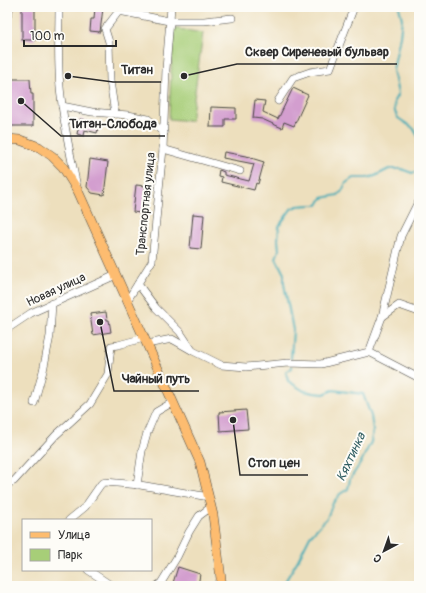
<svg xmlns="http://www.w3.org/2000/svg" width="426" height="593" viewBox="0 0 426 593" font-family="Pangolin,sans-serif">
  <rect width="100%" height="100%" fill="#fdfcf7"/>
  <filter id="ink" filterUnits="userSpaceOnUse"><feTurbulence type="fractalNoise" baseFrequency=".025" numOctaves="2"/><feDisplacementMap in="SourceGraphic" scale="8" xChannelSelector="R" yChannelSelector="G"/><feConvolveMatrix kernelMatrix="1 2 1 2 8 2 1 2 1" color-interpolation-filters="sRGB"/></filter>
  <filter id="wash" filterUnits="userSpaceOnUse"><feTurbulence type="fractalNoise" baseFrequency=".012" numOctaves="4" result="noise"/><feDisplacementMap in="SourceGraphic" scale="16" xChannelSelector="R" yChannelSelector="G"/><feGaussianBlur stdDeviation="0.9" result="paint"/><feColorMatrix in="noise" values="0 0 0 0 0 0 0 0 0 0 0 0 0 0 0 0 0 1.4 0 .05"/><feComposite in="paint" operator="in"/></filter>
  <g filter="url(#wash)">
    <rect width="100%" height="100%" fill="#eddfbd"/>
    <polygon fill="#a7ce78" stroke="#697c52" points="173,28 203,33 191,121 169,119"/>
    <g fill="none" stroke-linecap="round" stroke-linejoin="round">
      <g stroke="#3aaab6" stroke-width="2">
        <polyline points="399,7 402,19 400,36 393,70 398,94 394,101 395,112 398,118 413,128 419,138"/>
        <polyline points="291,359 293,330 284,284 284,274 276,258 279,250 278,240 279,226 291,209 297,206 310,205 318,205 322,198 338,195 342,191 346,183 353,178 367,178 375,176 389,169 401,169 412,173 419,171"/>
        <polyline points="284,586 286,580 298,560 310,536 327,518 333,503 340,494 348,489 350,479 360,464 371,442 373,430 371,416 363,394 333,390 324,394 314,393 304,391 288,381 286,372 292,368 292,366"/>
      </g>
    </g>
    <g id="blocks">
      <g fill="#d39ecf">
        <rect x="22" y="7" width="13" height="33"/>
        <polygon points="95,7 103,8 100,32 90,31 91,19 94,19"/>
        <polygon points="10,79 30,79 31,94 33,94 33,126 7,126 7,108 10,108"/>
        <polygon points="293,88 308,95 294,126 284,122 282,128 262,119 253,118 255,100 265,101 263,112 278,119"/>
        <polygon points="211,107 236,108 236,119 225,119 225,127 210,127"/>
        <polygon points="80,119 99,124 97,133 85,130 84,136 77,134"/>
        <polygon points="224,152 251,157 251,158 264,162 258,184 256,183 254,190 221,182 222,177 218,176 219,170 224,172 224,175 249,181 254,164 223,158"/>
        <polygon points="90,159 108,162 104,195 92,193 87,187"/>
        <polygon points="136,185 146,186 144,208 148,208 147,214 133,212"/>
        <polygon points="193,214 204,215 201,249 190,248"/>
        <polygon points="106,312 107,320 109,320 111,332 93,335 90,314"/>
        <polygon points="246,410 248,429 220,431 219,412"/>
        <polygon points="178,567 200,574 198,586 172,586"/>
      </g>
    </g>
  </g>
  <g filter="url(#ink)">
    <use href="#blocks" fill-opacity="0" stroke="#484641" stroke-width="1"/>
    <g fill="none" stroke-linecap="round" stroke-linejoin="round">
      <g stroke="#484641" stroke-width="8">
        <g id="minor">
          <path d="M59,7C59,37 57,67 61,96C64,127 71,157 77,187"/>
          <polyline points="7,17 10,7"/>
          <polyline points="278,101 293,78 310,72 330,69 354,7"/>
          <polyline points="62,106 92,112 128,115 148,119 164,133"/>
          <polyline points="115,114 110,81 109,42 105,29 119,11 169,21 204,21 232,18"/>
          <polyline points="163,149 240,171"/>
          <polyline points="138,284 156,308 180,332 192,350"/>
          <polyline points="127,301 152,261 163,149 166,69 171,7"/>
          <polyline points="382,317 399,305 419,312"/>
          <polyline points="7,329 31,313 116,275"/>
          <polyline points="147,344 172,339 193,351 221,365 246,367 288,363 321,364 369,352 419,378"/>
          <polyline points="369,352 382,317 401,236 416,206 419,202"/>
          <polyline points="34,403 43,371 50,336 52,303"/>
          <polyline points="7,484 14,481 56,435 90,404 108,374 111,346 118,345 144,338"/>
          <polyline points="137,485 142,451 147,433 156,412 173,402"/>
          <polyline points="69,520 85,507 101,484 105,482 140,485 209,497"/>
          <polyline points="88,570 112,586"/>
          <polyline points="157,586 161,583 177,557 189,532 199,516 211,507"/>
        </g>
      </g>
      <g stroke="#484641" stroke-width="10">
        <polyline id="major" points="7,139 20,140 39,147 52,156 63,167 78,191 200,462 213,515 221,579 220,586"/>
      </g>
      <use href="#minor" stroke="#fff" stroke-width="7"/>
      <use href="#major" stroke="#fdbc6f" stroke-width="9"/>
    </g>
  </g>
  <g text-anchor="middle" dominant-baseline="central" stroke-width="4" stroke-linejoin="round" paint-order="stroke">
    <g font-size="12" fill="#2b2b2b" stroke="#fdfcf7">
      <text transform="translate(146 204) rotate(-84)">Транспортная улица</text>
      <text transform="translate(56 290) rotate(-25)">Новая улица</text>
    </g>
    <g font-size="13" font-style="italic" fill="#315e63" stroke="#fdfcf7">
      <text transform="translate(351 457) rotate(-65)">Кяхтинка</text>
    </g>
  </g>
  <path fill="none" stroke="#2b2b2b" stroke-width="1.5" d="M184 76L237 64H397M68 76L113 82H161M21 101L61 136H165M100 322L114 391H199M233 420L240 475H308"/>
  <g fill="#2b2b2b" stroke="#fdfcf7" stroke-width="1.5">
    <circle cx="184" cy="76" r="4"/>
    <circle cx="68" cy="76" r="4"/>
    <circle cx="21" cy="101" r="4"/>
    <circle cx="100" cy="322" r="4"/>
    <circle cx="233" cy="420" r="4"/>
  </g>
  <g font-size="13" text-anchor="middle" font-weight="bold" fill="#2b2b2b" stroke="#fdfcf7" stroke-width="4" stroke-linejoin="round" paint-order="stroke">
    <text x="317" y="56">Сквер Сиреневый бульвар</text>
    <text x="137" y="74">Титан</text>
    <text x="113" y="128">Титан-Слобода</text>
    <text x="156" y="383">Чайный путь</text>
    <text x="274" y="467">Стоп цен</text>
  </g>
  <rect width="426" height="593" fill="none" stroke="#fdfcf7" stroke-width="24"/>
  <rect x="22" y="519" width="130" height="52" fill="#fdfcf7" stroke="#a9a8a5"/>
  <rect x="30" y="532" width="20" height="6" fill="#fdbc6f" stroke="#a9a8a5"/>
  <text x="58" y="539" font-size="12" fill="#2b2b2b">Улица</text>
  <rect x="30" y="549" width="20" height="12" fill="#a7ce78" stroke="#a9a8a5"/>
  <text x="58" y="559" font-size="12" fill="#2b2b2b">Парк</text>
  <g transform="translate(384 551) rotate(221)" stroke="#fdfcf7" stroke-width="3" paint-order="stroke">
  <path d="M0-3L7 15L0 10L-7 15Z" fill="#2b2b2b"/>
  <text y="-6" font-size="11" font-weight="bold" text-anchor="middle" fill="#2b2b2b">С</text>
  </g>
  <path d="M24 40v6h92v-6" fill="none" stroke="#2b2b2b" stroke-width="2"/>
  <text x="30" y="40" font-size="12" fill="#2b2b2b" stroke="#fdfcf7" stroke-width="3" paint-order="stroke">100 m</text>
</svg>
